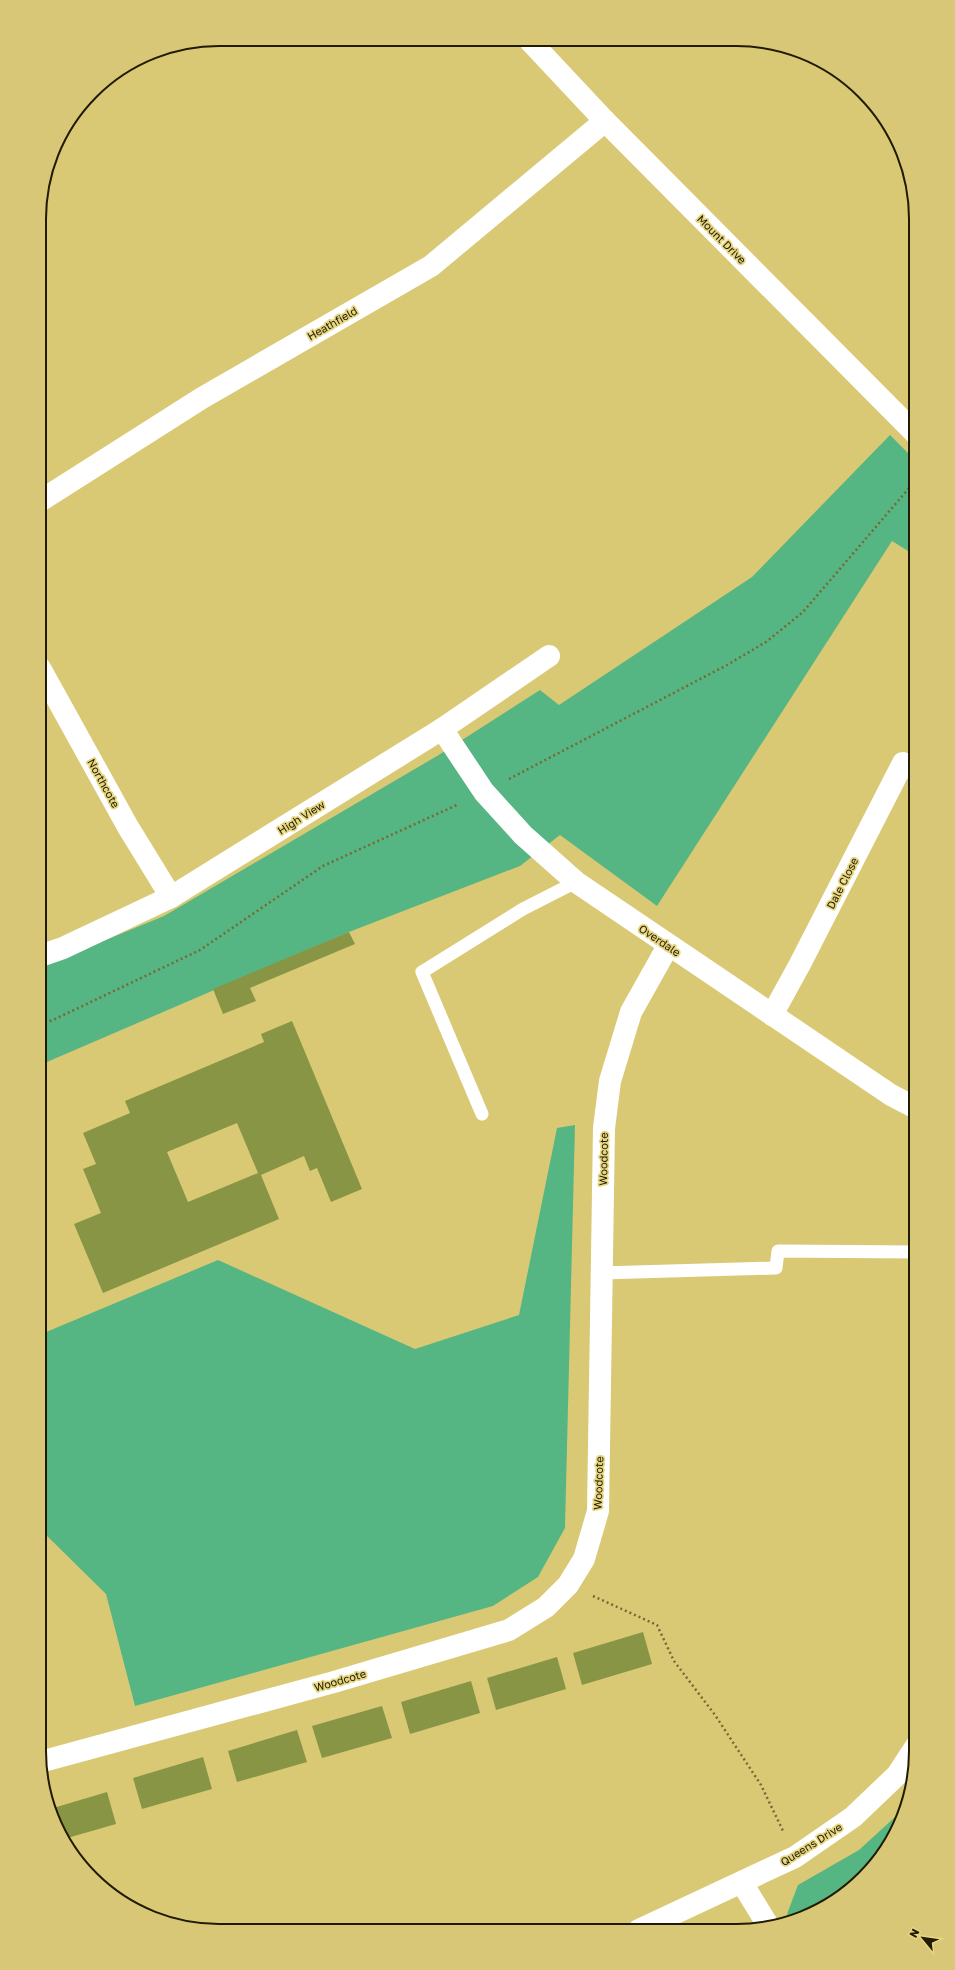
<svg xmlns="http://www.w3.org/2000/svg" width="955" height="1970" viewBox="0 0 955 1970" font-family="'Golos Text',sans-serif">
  <rect width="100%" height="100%" fill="#dac974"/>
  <g fill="#56b683">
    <polygon points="890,435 916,461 916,556 892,541 657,906 560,835 520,866 349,932 40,1065 40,967 164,916 437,756 540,690 559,705 752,577"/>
    <polygon points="575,1125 565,1528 538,1577 493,1606 135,1706 106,1594 44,1533 39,1536 39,1335 218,1260 415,1349 519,1315 557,1128"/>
    <path d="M906,1807C898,1837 863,1885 835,1901C822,1909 807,1914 793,1920L787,1914L798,1885L859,1850Z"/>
  </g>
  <g fill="#879545" fill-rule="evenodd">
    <polygon points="349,932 355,944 250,988 256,1001 223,1014 213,989"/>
    <path d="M292,1021L362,1189L331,1202L317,1168L310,1171L304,1156L261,1175L279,1219L103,1293L74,1224L101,1213L83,1169L96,1164L83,1133L130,1113L125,1101L264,1042L261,1034ZM237,1123L258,1173L188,1202L167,1152Z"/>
    <polygon points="643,1632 652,1664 582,1685 573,1653"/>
    <polygon points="557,1657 566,1689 496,1710 487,1678"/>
    <polygon points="471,1681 480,1713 410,1734 401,1702"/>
    <polygon points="382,1706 392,1738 322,1758 312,1726"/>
    <polygon points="297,1730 307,1762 237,1782 228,1751"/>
    <polygon points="203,1757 212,1789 142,1809 133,1778"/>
    <polygon points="107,1792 116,1824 64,1839 50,1809"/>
  </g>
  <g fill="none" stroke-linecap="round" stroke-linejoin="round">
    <g stroke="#756a36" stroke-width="2.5" stroke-dasharray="2 3" stroke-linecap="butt">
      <polyline points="509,779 727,665 766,642 803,612 916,480"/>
      <polyline points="40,1024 53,1020 200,950 323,866 459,804"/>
      <polyline points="593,1596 657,1625 674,1661 715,1715 761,1785 784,1833"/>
    </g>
    <g stroke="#fff" stroke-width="13">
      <polyline points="482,1114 422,972 523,909 576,882"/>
      <polyline points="601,1273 776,1268 778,1251 916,1252"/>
    </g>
    <g stroke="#fff" stroke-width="22">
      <polyline points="530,41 605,121 916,434"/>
      <polyline points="40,501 202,398 431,266 605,121"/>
      <polyline points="40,668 128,827 171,897"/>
      <polyline points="442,729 484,792 523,835 576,882 891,1095 916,1108"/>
      <polyline points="40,956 63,948 171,897 442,729 549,656"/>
      <polyline points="772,1015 800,964 903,763 916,770"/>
      <polyline points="40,1762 334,1682 509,1630 546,1607 568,1585 584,1559 598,1511 604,1128 610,1081 631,1012 668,946"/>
      <polyline points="742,1883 769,1927"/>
    </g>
    <polyline stroke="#fff" stroke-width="22" points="639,1930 795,1857 853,1817 897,1775 916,1746"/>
  </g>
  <g text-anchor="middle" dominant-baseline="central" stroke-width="3.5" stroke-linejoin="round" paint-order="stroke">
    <g font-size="11" fill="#201b02" stroke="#e7d681">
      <text transform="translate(722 239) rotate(45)">Mount Drive</text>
      <text transform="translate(332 323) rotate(-30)">Heathfield</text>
      <text transform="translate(104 783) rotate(61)">Northcote</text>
      <text transform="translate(301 817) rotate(-32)">High View</text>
      <text transform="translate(842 883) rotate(-63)">Dale Close</text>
      <text transform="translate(660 940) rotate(34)">Overdale</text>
      <text transform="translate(603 1159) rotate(-89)">Woodcote</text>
      <text transform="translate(598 1483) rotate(-88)">Woodcote</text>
      <text transform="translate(340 1680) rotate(-16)">Woodcote</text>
      <text transform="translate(811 1844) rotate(-32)">Queens Drive</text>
    </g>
  </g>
  <path d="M0 0H955V1970H0ZM219 46H736A173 173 0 0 1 909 219V1751A173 173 0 0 1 736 1924H219A173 173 0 0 1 46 1751V219A173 173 0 0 1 219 46Z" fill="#d7c777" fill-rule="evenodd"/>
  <path fill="none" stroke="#201b02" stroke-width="2" d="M219 46H736A173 173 0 0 1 909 219V1751A173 173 0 0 1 736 1924H219A173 173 0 0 1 46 1751V219A173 173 0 0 1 219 46Z"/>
  <g transform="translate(923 1938) rotate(299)" stroke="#e7d681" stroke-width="3" paint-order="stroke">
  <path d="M0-3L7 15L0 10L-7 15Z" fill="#201b02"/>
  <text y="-6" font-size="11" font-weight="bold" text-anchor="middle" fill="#201b02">N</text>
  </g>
</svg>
